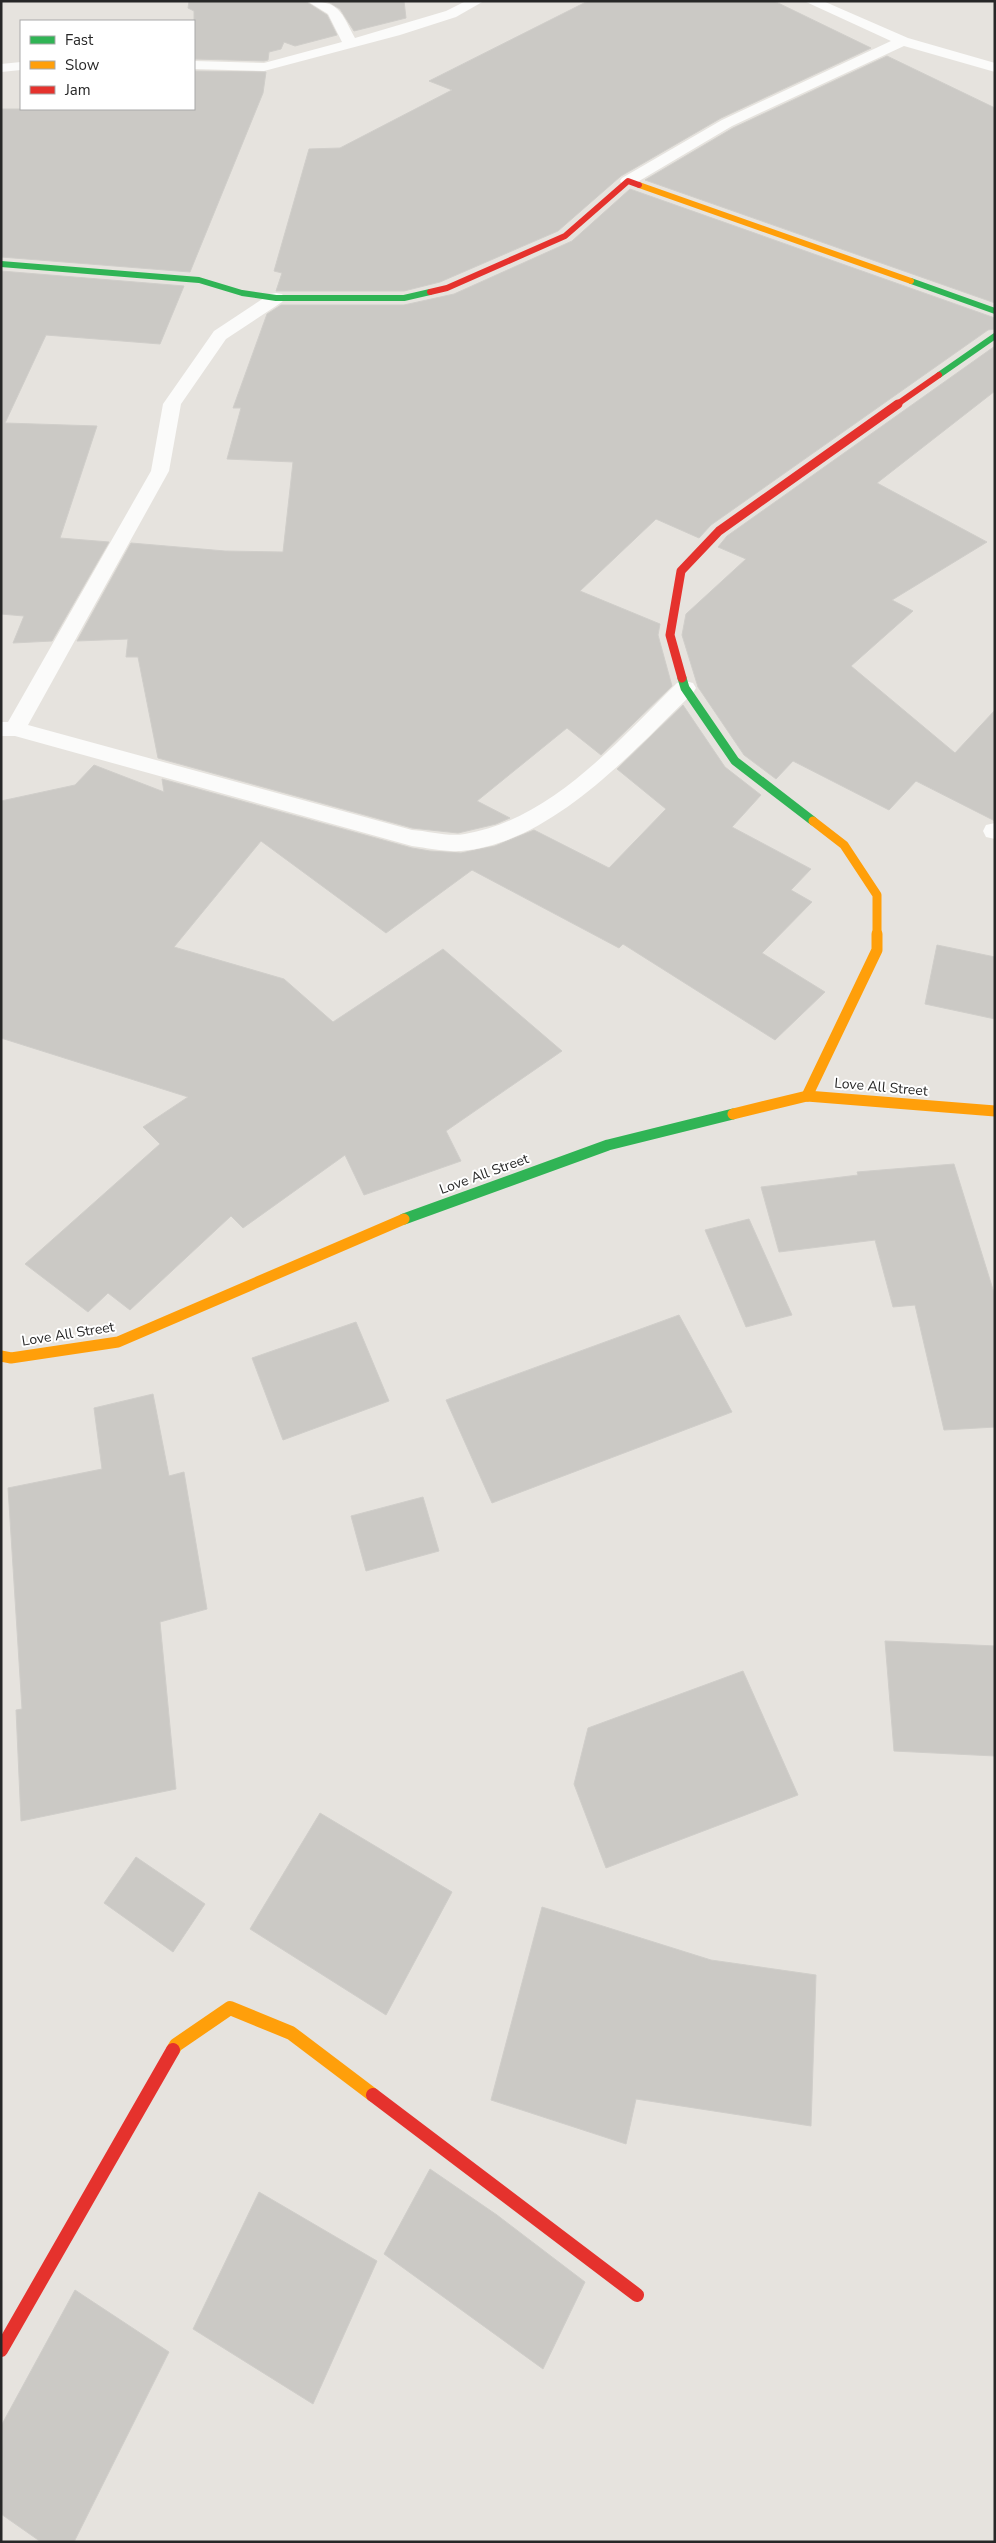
<svg xmlns="http://www.w3.org/2000/svg" width="996" height="2543" viewBox="0 0 996 2543" font-family="'Nunito Sans',sans-serif">
  <rect width="100%" height="100%" fill="#e6e3de"/>
  <g fill="#cbc9c5" stroke="#d0ceca">
    <polygon points="189,1 305,1 327,15 337,35 295,46 284,42 281,49 269,52 268,60 264,61 194,59 194,11 188,8"/>
    <polygon points="327,1 404,1 406,18 354,31 340,9"/>
    <polygon points="588,1 774,1 871,48 721,118 621,176 558,231 440,282 404,291 276,291 282,273 274,271 309,149 340,148 452,90 429,81"/>
    <polygon points="887,56 995,108 995,303 645,180 733,128"/>
    <polygon points="194,71 266,72 263,93 190,272 1,257 1,109 194,109"/>
    <polygon points="630,189 995,318 995,329 988,330 711,525 699,538 656,519 580,591 660,624 658,635 672,686 601,755 567,728 477,801 510,818 496,824 458,833 412,828 158,758 138,657 126,657 128,639 77,641 131,543 225,551 283,552 293,462 227,459 241,408 233,408 267,314 281,305 404,305 454,294 572,241"/>
    <polygon points="1,271 184,286 160,344 46,335 5,423 97,426 60,538 109,542 52,641 13,643 24,616 1,614"/>
    <polygon points="995,346 995,391 877,483 987,542 892,600 913,611 851,666 955,753 995,710 995,821 916,781 889,810 793,761 776,779 744,755 698,687 682,635 686,614 746,559 718,547 727,536"/>
    <polygon points="683,705 725,767 761,795 732,827 811,869 791,890 812,902 762,953 825,992 775,1040 623,944 619,948 472,870 386,933 261,841 174,947 284,979 333,1022 443,949 562,1051 446,1131 461,1161 364,1195 345,1155 243,1228 231,1216 130,1310 108,1293 88,1312 25,1264 160,1144 143,1127 188,1097 1,1038 1,801 75,785 94,765 164,792 162,779 412,848 430,851 461,853 495,846 534,830 609,868 666,809 617,769"/>
    <polygon points="937,945 995,957 995,1019 925,1004"/>
    <polygon points="954,1164 995,1296 995,1427 944,1430 915,1305 893,1307 875,1240 779,1252 761,1187 858,1175 857,1172"/>
    <polygon points="749,1219 792,1315 746,1327 705,1230"/>
    <polygon points="679,1315 732,1412 492,1503 446,1400"/>
    <polygon points="356,1322 389,1401 283,1440 252,1358"/>
    <polygon points="153,1394 169,1476 184,1472 207,1609 160,1622 176,1789 21,1821 16,1710 22,1709 8,1488 102,1469 94,1408"/>
    <polygon points="423,1497 439,1551 366,1571 351,1516"/>
    <polygon points="885,1641 995,1646 995,1756 894,1751"/>
    <polygon points="743,1671 798,1795 606,1868 574,1784 588,1728"/>
    <polygon points="320,1813 452,1892 386,2015 250,1929"/>
    <polygon points="136,1857 205,1904 173,1952 104,1903"/>
    <polygon points="542,1907 711,1960 816,1975 811,2126 636,2099 626,2144 491,2100"/>
    <polygon points="430,2169 497,2215 585,2282 543,2369 384,2254"/>
    <polygon points="259,2192 377,2261 313,2404 193,2329"/>
    <polygon points="75,2290 169,2352 74,2542 41,2542 1,2514 1,2426"/>
  </g>
  <g fill="none" stroke-linecap="round" stroke-linejoin="round">
    <polygon fill="#fbfbfa" fill-rule="evenodd" points="995,823 995,839 986,837 983,831 986,825"/>
    <g fill="#fbfbfa" fill-rule="evenodd">
      <path d="M307,1C340,1 341,12 355,38L446,11L466,1H484L456,17L400,35L264,71L194,69V61L264,63L342,42L328,14Z"/>
      <polygon points="804,1 823,1 908,38 995,63 995,72 904,46 732,126 634,184 622,184 620,181 622,178 722,120 891,41"/>
      <polygon points="21,62 21,70 1,72 1,64"/>
      <path d="M276,293L282,294L285,298L282,302L226,339L181,404L169,471L28,725L412,830C429,831 448,837 465,834C552,819 618,741 677,683L685,681L693,683L696,688L693,693C631,753 552,843 461,851C445,852 428,848 412,846L15,736H1V722H8L151,471L163,404L214,331L270,294Z"/>
    </g>
    <g stroke="#30b455" stroke-width="6">
      <polyline points="1,264 199,280 242,293 276,298 404,298 430,292"/>
      <polyline points="911,281 995,311"/>
      <polyline points="939,375 995,336"/>
    </g>
    <polyline stroke="#30b455" stroke-width="9" points="682,678 685,688 735,761 813,821"/>
    <polyline stroke="#30b455" stroke-width="11" points="404,1219 608,1145 733,1114"/>
    <polyline stroke="#ff9f0a" stroke-width="6" points="639,185 911,281"/>
    <polyline stroke="#ff9f0a" stroke-width="9" points="813,821 844,845 877,895 877,936"/>
    <g stroke="#ff9f0a" stroke-width="11">
      <polyline points="807,1096 877,950 877,934"/>
      <polyline points="733,1114 807,1096 995,1111"/>
      <polyline points="1,1356 11,1358 118,1342 404,1219"/>
    </g>
    <polyline stroke="#ff9f0a" stroke-width="14" points="173,2050 176,2045 230,2008 291,2033 373,2095"/>
    <g stroke="#e5322d" stroke-width="6">
      <polyline points="430,292 447,288 565,236 628,181 639,185"/>
      <polyline points="896,405 939,375"/>
    </g>
    <polyline stroke="#e5322d" stroke-width="9" points="682,678 670,635 681,571 719,531 898,404"/>
    <g stroke="#e5322d" stroke-width="14">
      <polyline points="373,2095 637,2295"/>
      <polyline points="1,2350 173,2050"/>
    </g>
  </g>
  <g text-anchor="middle" dominant-baseline="central" stroke-width="4" stroke-linejoin="round" paint-order="stroke">
    <g font-size="14" fill="#272727" stroke="#fff">
      <text transform="translate(881 1087) rotate(5)">Love All Street</text>
      <text transform="translate(484 1174) rotate(-20)">Love All Street</text>
      <text transform="translate(68 1334) rotate(-9)">Love All Street</text>
    </g>
  </g>
  <rect width="996" height="2543" fill="none" stroke="#272727" stroke-width="5"/>
  <rect x="20" y="20" width="175" height="90" fill="#ffffff" stroke="#a9a9a9"/>
  <rect x="30" y="36" width="25" height="8" fill="#30b455" stroke="#a9a9a9"/>
  <text x="65" y="45" font-size="15" fill="#272727">Fast</text>
  <rect x="30" y="61" width="25" height="8" fill="#ff9f0a" stroke="#a9a9a9"/>
  <text x="65" y="70" font-size="15" fill="#272727">Slow</text>
  <rect x="30" y="86" width="25" height="8" fill="#e5322d" stroke="#a9a9a9"/>
  <text x="65" y="95" font-size="15" fill="#272727">Jam</text>
</svg>
